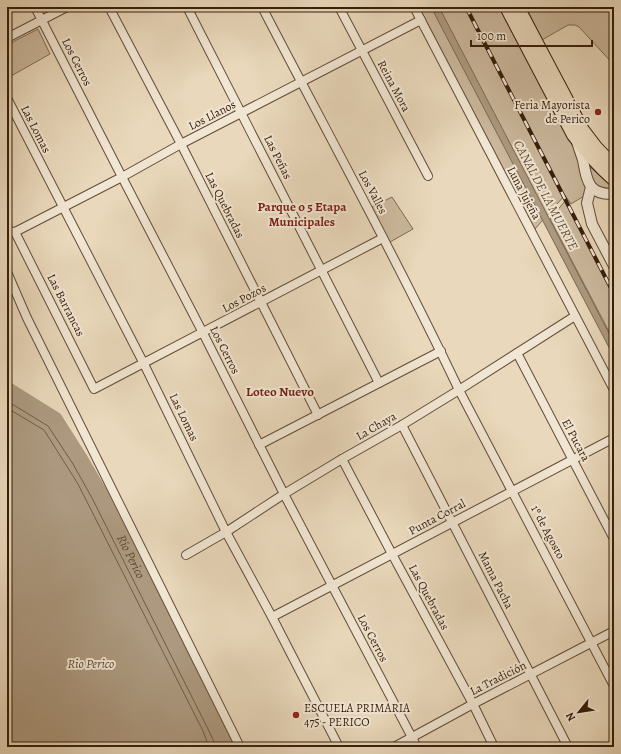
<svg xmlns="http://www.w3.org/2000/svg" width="621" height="754" viewBox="0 0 621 754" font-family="Alegreya,serif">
  <rect width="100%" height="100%" fill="#e9d8bb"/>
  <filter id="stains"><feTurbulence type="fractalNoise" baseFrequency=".005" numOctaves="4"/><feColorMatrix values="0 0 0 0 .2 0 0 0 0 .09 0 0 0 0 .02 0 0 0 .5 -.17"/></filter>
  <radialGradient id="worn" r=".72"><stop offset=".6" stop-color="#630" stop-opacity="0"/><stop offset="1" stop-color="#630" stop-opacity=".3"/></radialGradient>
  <g fill="#cbb89d" stroke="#806b54">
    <polygon points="419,7 504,7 573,137 592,191 571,204 565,195 534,230"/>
    <polygon points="526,7 614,7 614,65 579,27 575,25 568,25 542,40"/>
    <polygon points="38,29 50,54 11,76 7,68 7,45"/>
    <path d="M590,167L614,188V189C611,189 607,190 604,190C594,187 589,176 590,167Z"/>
    <polygon points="392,197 413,229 390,242 372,207"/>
    <polygon points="565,201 614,296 614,341 550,219"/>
  </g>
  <g fill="#ac997f" stroke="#7d6850">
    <polygon points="431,7 439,7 614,343 614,357"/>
    <polygon points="7,389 55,419 81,460 100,493 225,743 224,747 7,747"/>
  </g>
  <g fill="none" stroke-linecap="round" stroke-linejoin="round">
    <g stroke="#715c44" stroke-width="1">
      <polyline points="7,395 52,422 77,462 96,495 220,743 220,747"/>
      <polyline points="7,401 48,426 73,464 92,498 208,729 215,744 215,747"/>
      <polyline points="7,408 44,430 78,484 203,731 209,747"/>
    </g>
    <path stroke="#ac997f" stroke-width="15" id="s1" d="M7,389L55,419L81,460L100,493L225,743L224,747"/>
    <g stroke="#634c36" stroke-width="10">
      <g id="minor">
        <polyline points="35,7 122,177 203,333 284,494 417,747"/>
        <polyline points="109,7 181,144 318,415"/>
        <path d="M187,7C252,132 314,258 379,383"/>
        <path d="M262,7C328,134 397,260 459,390L614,686"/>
        <polyline points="339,7 428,176"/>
        <polyline points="414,7 614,390"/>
        <polyline points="7,38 67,7"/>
        <polyline points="7,98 144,364 226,532 272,617 339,747"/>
        <polyline points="7,231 15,232"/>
        <polyline points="15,232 94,389 383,238"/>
        <polyline points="15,232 122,177 181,144 421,20"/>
        <polyline points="7,272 27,318 240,747"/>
        <polyline points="517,353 614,539"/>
        <polyline points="402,425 568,747"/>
        <polyline points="259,445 441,351"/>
        <polyline points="342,459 392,554 473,704 494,747"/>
        <polyline points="186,555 226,532 284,494 342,459 402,425 459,390 575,316"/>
        <polyline points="272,617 614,438"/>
        <polyline points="394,747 473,704 614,631"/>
      </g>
    </g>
    <g stroke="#634c36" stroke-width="12">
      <g id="tertiary">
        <path d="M577,142C579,148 581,154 583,160C587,181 588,195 614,194"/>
        <polyline points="591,187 587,203 592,224 614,266"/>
      </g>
    </g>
    <g stroke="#361e0a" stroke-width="14">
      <g id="primary">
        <path d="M506,7L573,135C585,151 598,166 614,180"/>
        <polyline points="518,7 583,130 596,147 614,166"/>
      </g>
    </g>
    <use href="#minor" stroke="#f1e6d3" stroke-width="8"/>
    <use href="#tertiary" stroke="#f1e6d3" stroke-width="10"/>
    <use href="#primary" stroke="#e9d8bb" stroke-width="12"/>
    <g stroke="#361e0a" stroke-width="4">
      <polyline id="rail" points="466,7 614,294"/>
    </g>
    <use href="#rail" stroke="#f1e6d3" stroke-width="2.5" stroke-dasharray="8" stroke-linecap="butt"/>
  </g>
  <g fill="#8f2418" stroke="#f1e6d3" stroke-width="1.5">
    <circle cx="598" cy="112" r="4"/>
    <circle cx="296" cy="715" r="4"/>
  </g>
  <g text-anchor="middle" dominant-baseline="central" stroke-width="4" stroke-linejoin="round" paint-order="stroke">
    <g font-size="12" fill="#361e0a" stroke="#f1e6d3">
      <text transform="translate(77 62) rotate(63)">Los Cerros</text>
      <text transform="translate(394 86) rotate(62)">Reina Mora</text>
      <text transform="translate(212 115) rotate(-27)">Los Llanos</text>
      <text transform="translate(36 129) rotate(63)">Las Lomas</text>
      <text transform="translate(278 157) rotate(63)">Las Peñas</text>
      <text transform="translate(373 192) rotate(62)">Los Valles</text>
      <text transform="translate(524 193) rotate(62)">Luna Jujeña</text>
      <text transform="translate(225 205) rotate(63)">Las Quebradas</text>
      <text transform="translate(244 298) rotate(-28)">Los Pozos</text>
      <text transform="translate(66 305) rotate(63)">Las Barrancas</text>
      <text transform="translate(225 350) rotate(63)">Los Cerros</text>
      <text transform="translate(184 417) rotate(64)">Las Lomas</text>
      <text transform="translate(376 426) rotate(-30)">La Chaya</text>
      <text transform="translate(576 440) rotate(62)">El Pucara</text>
      <text transform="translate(437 517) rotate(-28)">Punta Corral</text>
      <text transform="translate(548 532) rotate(62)">1º de Agosto</text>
      <text transform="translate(496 580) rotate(63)">Mama Pacha</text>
      <text transform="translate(429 597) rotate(62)">Las Quebradas</text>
      <text transform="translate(373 638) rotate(62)">Los Cerros</text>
      <text transform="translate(498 678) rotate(-27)">La Tradición</text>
    </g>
    <g font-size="12" fill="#361e0a" stroke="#f1e6d3" text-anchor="end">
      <text x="590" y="105">Feria Mayorista<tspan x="590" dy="14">de Perico</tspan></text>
      <text x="304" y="708" text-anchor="start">ESCUELA PRIMARIA<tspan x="304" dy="14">475 - PERICO</tspan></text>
    </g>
    <g font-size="13" font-style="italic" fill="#5f4933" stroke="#f1e6d3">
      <text transform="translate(546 195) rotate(62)">CANAL DE LA MUERTE</text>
      <text stroke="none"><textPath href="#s1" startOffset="214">Río Perico</textPath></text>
      <text x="91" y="663">Rio Perico</text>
    </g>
    <g font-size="13" font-weight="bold" fill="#7a1f14" stroke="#f1e6d3">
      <text x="302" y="206">Parque o 5 Etapa<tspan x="302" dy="15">Municipales</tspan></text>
      <text x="280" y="391">Loteo Nuevo</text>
    </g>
  </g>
  <rect width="621" height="754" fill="none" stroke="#e9d8bb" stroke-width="24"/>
  <rect x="8" y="8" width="605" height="738" fill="none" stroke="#361e0a" stroke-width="2"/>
  <rect x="12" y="12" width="597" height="730" fill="none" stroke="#361e0a"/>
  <g transform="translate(579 712) rotate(240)" stroke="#f1e6d3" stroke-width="3" paint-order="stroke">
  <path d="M0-3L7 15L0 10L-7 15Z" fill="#361e0a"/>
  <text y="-6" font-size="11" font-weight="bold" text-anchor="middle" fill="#361e0a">N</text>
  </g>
  <path d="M471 40v6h121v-6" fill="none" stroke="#361e0a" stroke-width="2"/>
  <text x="477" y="40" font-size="12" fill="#361e0a" stroke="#f1e6d3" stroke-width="3" paint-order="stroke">100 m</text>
  <rect width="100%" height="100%" filter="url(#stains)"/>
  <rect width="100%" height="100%" fill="url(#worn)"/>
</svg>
